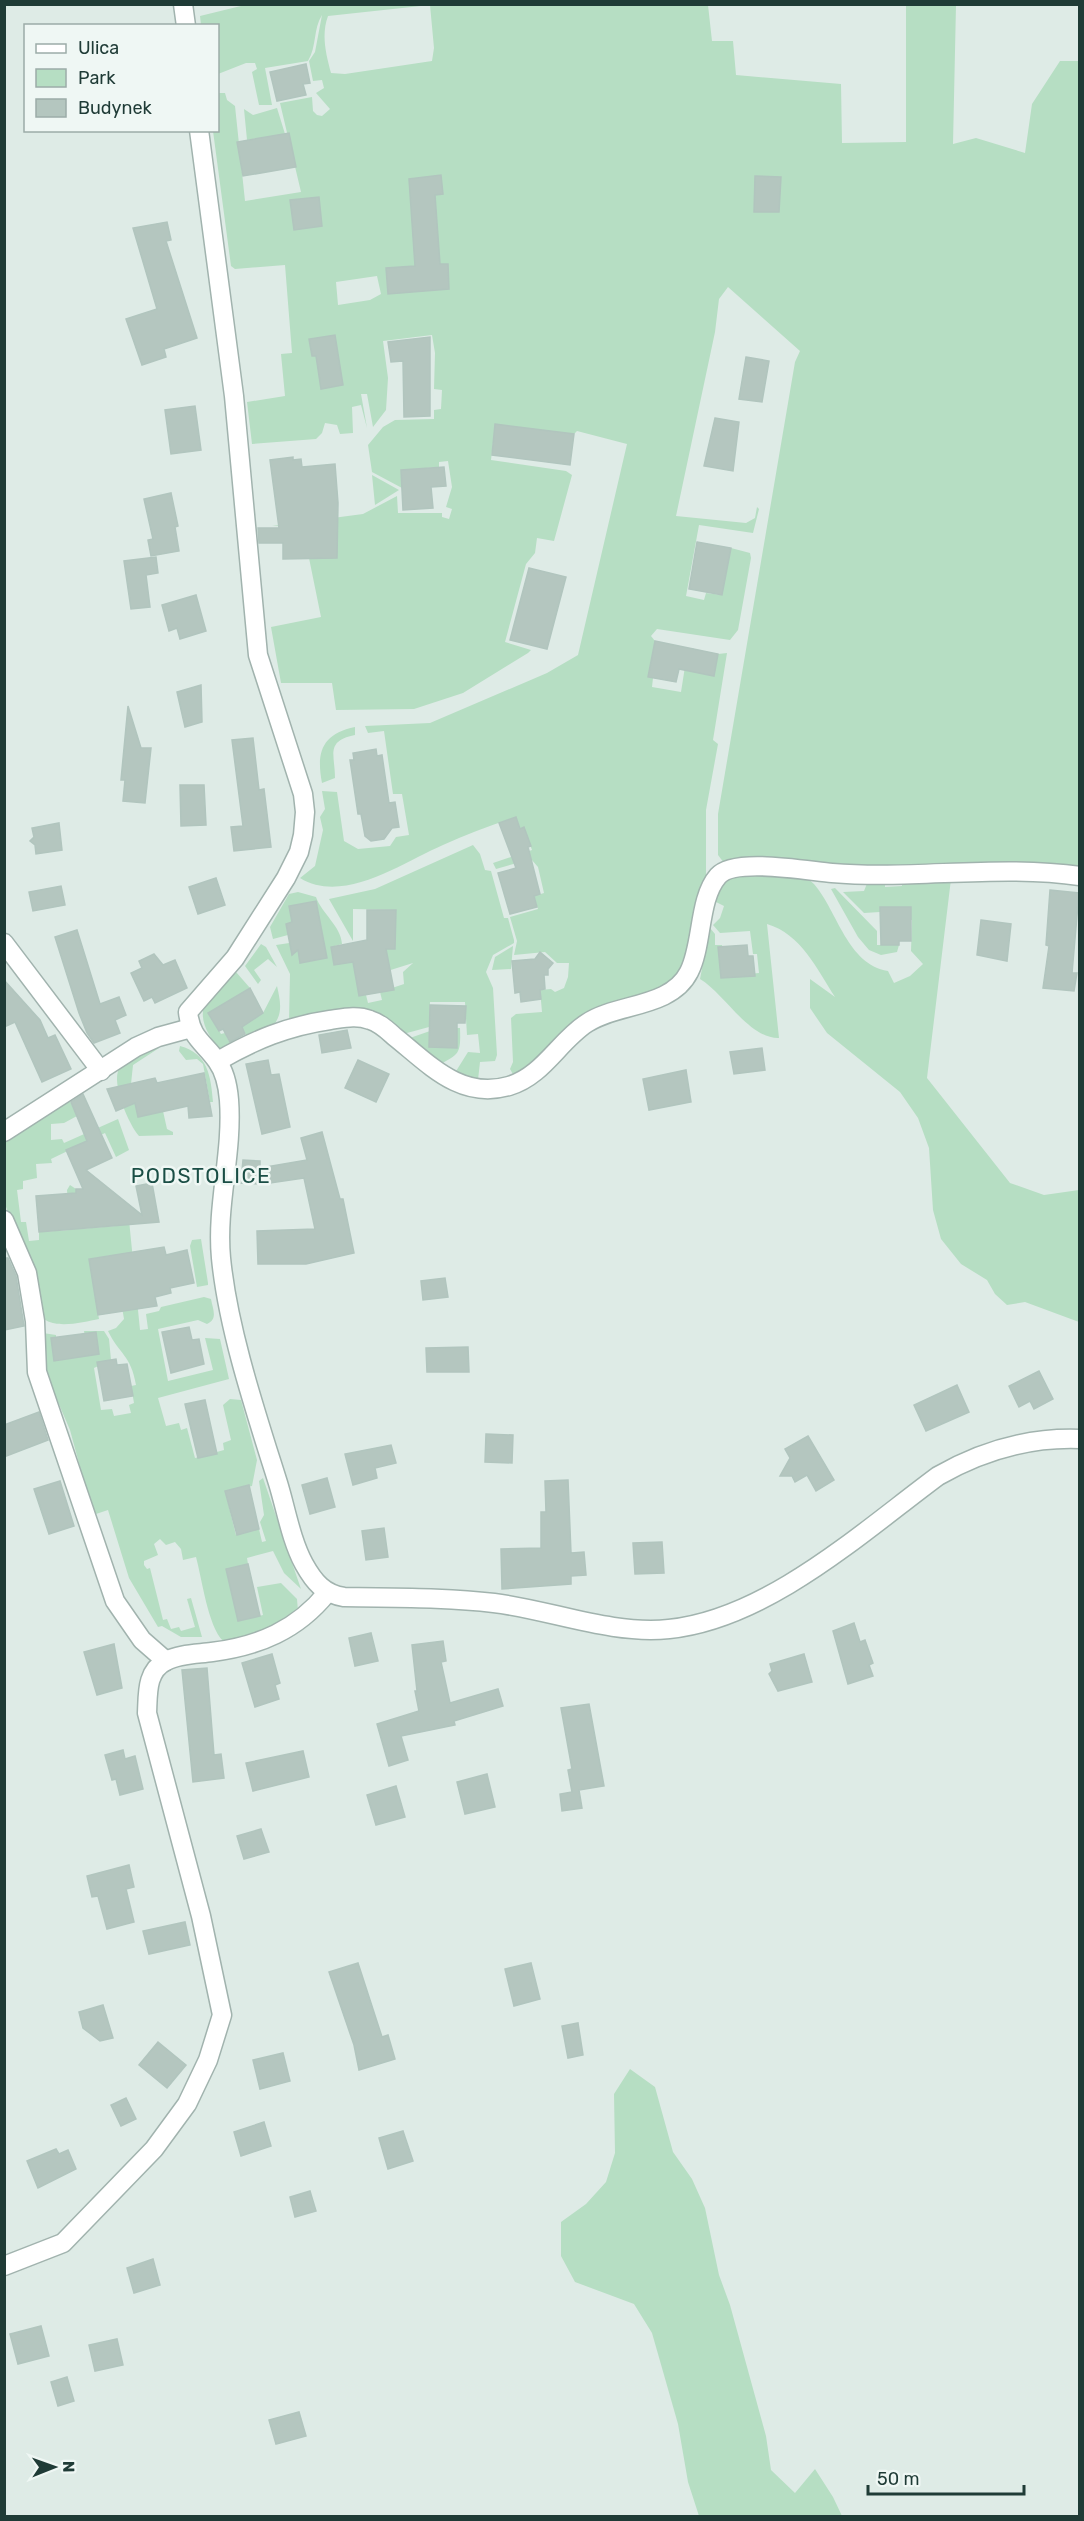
<svg xmlns="http://www.w3.org/2000/svg" width="1084" height="2521" viewBox="0 0 1084 2521" font-family="Rubik,sans-serif">
  <rect width="100%" height="100%" fill="#deebe6"/>
  <g fill="#b6dec3" fill-rule="evenodd">
    <path d="M249,4L708,5L712,41H733L736,75L841,84L842,143L906,142V5H956L953,144L976,138L1025,153L1032,104L1060,61H1079V871L724,863L718,855V814L795,362L800,351L728,287L719,299L715,332L676,516L746,523L755,518L757,507L759,509L753,533L699,525L686,596L704,600L706,593L722,595L731,548L750,553L751,558L738,630L730,640L657,629L651,636L655,641L648,676L653,678L652,687L681,692L687,654L693,648L714,676L718,654L727,653L713,740L718,744L706,810V880L691,946L680,977L514,1076L510,1069L513,1062L511,1018L516,1014L542,1012L540,990L551,989L555,992L564,988L568,977L569,963H557L545,952L514,955L517,941L510,917L538,909L534,896L544,893L538,867L531,859L496,869L493,863L532,850L524,828L520,829L516,817C492,825 467,834 443,845C403,862 344,905 300,878L315,866L323,830L320,817L325,809L322,791L337,792L344,841L358,849L390,846L396,837L409,835L402,794H393L384,731L368,733L365,726L430,723L547,673L578,655L627,444L577,431L574,434L495,425L491,460L566,471L572,475L554,541L537,538L535,553L526,564L505,642L531,650L528,653L463,693L414,709L336,710L332,683H281L271,627L321,617L309,558L336,527L272,526L363,514L397,496L398,513H442V517L449,519L452,509L446,507L452,487L448,461L439,462V467L401,470L402,488L372,472L368,445L383,427L395,420L434,419V410L441,409L442,390L434,389L435,353L432,335L383,341L388,378L386,410L373,427L367,394H361L367,428L361,405L352,407L353,433L340,434L337,425L325,423L322,433L316,439L252,444L247,402L285,396L281,354L292,353L285,265L235,269L231,266L213,131L218,130V93H225L227,100L235,106L245,201L301,192L280,103L312,97L313,111L317,115L322,116L330,109L316,93L324,88L322,80L313,81L309,61L315,52L322,15C313,29 317,46 308,61L265,68L272,105H259L252,72L257,69L255,63H246L218,74V26L201,25L200,16ZM430,5L434,48L432,61L345,74L331,73C326,54 321,35 328,16ZM377,276L381,294L370,300L338,305L336,282Z"/>
    <polygon points="277,108 285,134 247,140 244,109 253,115"/>
    <polygon points="372,475 399,490 375,505"/>
    <path d="M355,727V735C325,741 335,755 335,778L322,783C316,752 322,734 355,727Z"/>
    <path d="M473,845L480,854L485,870L491,871L504,918H508L514,940V943L493,955L486,972L493,988L497,1055L495,1061L480,1062L478,1080L492,1079L490,1084L453,1076L468,1052L480,1053L478,1034L467,1035L465,1002H430L429,1027L407,1033L404,1037L388,1024L289,1022L290,974L276,945L296,942L301,963L327,958L316,901L289,906L293,922L286,924L288,935L273,939L270,927L289,894L298,892L316,897C322,914 341,926 342,944L331,947L334,965L345,963L349,953L355,966L359,996L366,995L368,1003L382,1000L380,992L404,984L403,972L413,963L381,973L383,949H395L396,910L353,909V941L329,899L375,889Z"/>
    <path d="M745,872L807,878L814,884C838,912 847,964 888,971L894,983L910,976L923,964L911,951L912,920H909V908L911,907H881L880,912L864,913L843,892L864,891L868,881H885V887L902,886V881L951,879L927,1078L1010,1183L1044,1195L1079,1190V1322L1025,1302L1007,1305L995,1294L987,1280L961,1264L941,1239L933,1210L929,1148L918,1118L900,1092L827,1033L810,1008V979L835,997C817,969 801,934 767,924L779,1038C749,1039 724,993 700,979L710,928L715,934V945H722L725,976L759,973L757,954H753L750,931L720,933L713,925L720,918L724,906L712,900L724,881Z"/>
    <polygon points="835,888 877,931 877,945 899,945 897,952 881,955 869,950 858,937 831,889"/>
    <polygon points="261,944 266,947 277,967 268,959 254,970 261,980 258,984 245,966"/>
    <polygon points="513,946 511,969 492,970 495,957"/>
    <path d="M236,972L250,988L209,1013L221,1034L225,1033L230,1043L246,1035L241,1025L263,1013L277,986C280,1000 284,1014 272,1027L220,1050C209,1036 198,1021 205,1003Z"/>
    <path d="M457,1028H460C461,1055 459,1054 437,1066L407,1039L430,1031L429,1047L457,1048Z"/>
    <path d="M155,1045L159,1048L133,1065L131,1084L163,1111L167,1129L173,1132V1135L139,1136C129,1125 111,1083 119,1069C126,1059 145,1051 155,1045Z"/>
    <path d="M180,1046C208,1053 211,1077 213,1102H210L203,1064L197,1059L186,1060L179,1051Z"/>
    <path d="M69,1099L77,1116L64,1123L51,1124V1140L62,1139L64,1143L118,1119L129,1150L116,1157L105,1133L51,1159L52,1163L36,1164L37,1178L23,1181V1189L17,1190L21,1222H26L29,1241L39,1240V1232L70,1230L67,1190L70,1185L76,1189L79,1229L116,1226L128,1210L140,1330L148,1329L146,1314L159,1311L161,1307L204,1297L211,1299C213,1310 218,1319 207,1324L198,1320L158,1329L168,1381L213,1370L205,1338L220,1339L229,1379L158,1398L166,1426L179,1423L181,1430L187,1428L195,1458L224,1450L223,1443L231,1440L223,1405L230,1399L241,1400L257,1460L252,1486L225,1491L236,1535L259,1529L262,1542L266,1541L260,1522L264,1515L259,1481L263,1478L301,1589L284,1573L273,1551L247,1558L248,1564L227,1569L239,1621L263,1615L257,1587L281,1583L297,1599L298,1611L260,1635L223,1641C208,1626 202,1579 196,1557L183,1560L181,1549L175,1542L166,1545L160,1539L154,1544L158,1555L144,1561V1565L147,1569L150,1568L163,1620L167,1619L171,1629L179,1627L181,1631L195,1627L187,1599L191,1598L202,1637H181L162,1626L158,1627L129,1578L108,1510L93,1515L70,1430L43,1367V1333L56,1335V1338L51,1339L55,1361L98,1354L96,1336L85,1337L84,1331H104L109,1339L111,1360L94,1368L101,1410L112,1409L114,1416L131,1413L129,1405L134,1403L131,1386L136,1385C131,1355 119,1354 108,1331L116,1328L124,1319L113,1255L89,1259L99,1319C84,1322 57,1329 44,1319L34,1285L5,1204L4,1144L17,1131Z"/>
    <polygon points="201,1239 208,1283 208,1285 197,1287 190,1246 192,1240"/>
    <polygon points="630,2069 655,2087 673,2152 692,2179 705,2208 719,2275 730,2305 766,2436 771,2470 795,2493 815,2469 833,2497 842,2516 699,2516 688,2482 678,2424 652,2333 634,2304 575,2282 561,2256 561,2222 586,2204 606,2182 615,2153 614,2094"/>
  </g>
  <g fill="#b4c6bf" stroke="#b1c5be" stroke-width="1.5">
    <polygon points="306,64 310,83 303,84 306,95 277,101 270,72"/>
    <polygon points="289,133 296,167 243,176 237,142"/>
    <polygon points="441,175 443,194 435,195 440,264 448,264 449,289 388,294 386,268 415,266 409,179"/>
    <polygon points="755,176 781,177 779,212 754,212"/>
    <polygon points="319,197 322,226 294,230 290,200"/>
    <polygon points="167,222 171,240 166,241 197,338 164,349 166,357 142,365 126,319 157,309 133,228"/>
    <polygon points="335,335 343,385 321,389 316,356 312,356 309,339"/>
    <polygon points="430,337 430,416 404,417 403,361 391,362 388,342"/>
    <polygon points="746,357 769,361 762,402 739,399"/>
    <polygon points="195,406 201,450 171,454 165,410"/>
    <polygon points="715,418 739,422 733,471 704,466"/>
    <polygon points="495,424 574,434 570,465 492,455"/>
    <polygon points="293,457 293,460 301,459 302,467 335,464 338,503 337,558 283,559 283,543 259,543 258,528 279,528 270,460"/>
    <polygon points="444,467 446,486 431,487 433,508 403,510 401,470"/>
    <polygon points="171,493 178,526 175,527 179,551 151,556 148,540 153,539 144,499"/>
    <polygon points="697,542 731,548 722,595 689,589"/>
    <polygon points="156,557 158,573 146,575 150,607 131,609 124,561"/>
    <polygon points="529,568 566,577 547,649 510,640"/>
    <polygon points="196,595 206,631 180,639 177,628 169,631 162,605"/>
    <polygon points="655,641 718,654 714,676 679,669 676,682 648,677"/>
    <polygon points="201,685 202,722 185,727 177,692"/>
    <polygon points="128,706 141,748 151,748 145,803 123,801 125,780 121,780"/>
    <polygon points="253,738 259,790 264,789 271,847 234,851 231,827 243,826 232,740"/>
    <polygon points="376,749 377,756 382,755 389,803 395,802 399,827 392,828 384,839 371,841 365,836 361,814 358,814 350,760 354,760 353,753"/>
    <polygon points="180,785 204,785 206,825 181,826"/>
    <polygon points="516,817 520,829 524,827 531,846 528,847 540,894 534,896 537,907 510,914 498,873 516,868 499,823"/>
    <polygon points="59,823 62,850 36,854 35,845 30,841 34,837 32,828"/>
    <polygon points="216,878 225,905 198,914 189,887"/>
    <polygon points="61,886 65,905 33,911 29,892"/>
    <polygon points="1050,890 1079,893 1072,973 1077,973 1074,991 1043,988 1049,946 1046,945"/>
    <polygon points="316,901 327,958 300,963 298,950 292,955 286,924 292,922 289,906"/>
    <polygon points="880,907 911,907 911,941 899,941 899,945 881,945"/>
    <polygon points="367,910 396,910 395,949 386,949 394,990 359,996 353,962 334,965 331,947 367,940"/>
    <polygon points="981,920 1011,924 1007,961 977,955"/>
    <polygon points="77,930 100,1004 119,997 126,1015 115,1020 120,1033 94,1043 87,1033 79,1013 55,937"/>
    <polygon points="747,945 748,956 753,956 755,976 721,978 718,947"/>
    <polygon points="540,952 553,963 548,969 548,975 544,975 545,989 540,990 541,999 521,1002 520,992 515,993 512,961 535,959"/>
    <polygon points="154,954 163,965 175,960 187,988 155,1003 152,997 144,1001 131,973 142,968 139,961"/>
    <polygon points="4,980 40,1020 48,1038 55,1035 71,1069 42,1082 15,1022 4,1027"/>
    <polygon points="250,988 263,1013 242,1027 245,1034 230,1042 223,1029 219,1031 208,1013"/>
    <polygon points="430,1005 466,1006 465,1023 457,1023 457,1048 429,1047"/>
    <polygon points="347,1030 351,1048 322,1053 319,1035"/>
    <polygon points="762,1048 765,1070 734,1074 730,1052"/>
    <polygon points="268,1060 271,1075 279,1074 290,1127 262,1134 246,1064"/>
    <polygon points="358,1060 389,1074 376,1102 345,1088"/>
    <polygon points="686,1070 691,1102 649,1110 643,1079"/>
    <polygon points="204,1073 212,1116 189,1118 188,1106 138,1117 135,1103 116,1111 107,1089 155,1078 157,1083"/>
    <polygon points="83,1094 112,1158 86,1170 142,1215 136,1186 152,1183 159,1222 39,1232 36,1196 76,1193 76,1189 83,1189 66,1150 87,1141 71,1102"/>
    <polygon points="322,1132 340,1199 343,1199 354,1253 306,1264 258,1264 257,1231 315,1229 304,1178 263,1184 236,1183 237,1172 242,1171 243,1160 260,1161 260,1168 307,1160 301,1138"/>
    <polygon points="164,1247 166,1255 187,1250 194,1283 170,1288 171,1293 155,1297 157,1306 98,1315 89,1259"/>
    <polygon points="4,1258 8,1258 16,1276 24,1326 4,1330"/>
    <polygon points="445,1278 448,1297 423,1300 421,1281"/>
    <polygon points="189,1327 192,1340 199,1339 204,1364 171,1373 162,1332"/>
    <polygon points="96,1332 99,1354 54,1361 51,1338"/>
    <polygon points="468,1347 469,1372 427,1372 426,1348"/>
    <polygon points="116,1359 117,1365 127,1364 133,1396 104,1401 97,1362"/>
    <polygon points="1039,1371 1053,1399 1034,1409 1030,1401 1019,1407 1009,1386"/>
    <polygon points="957,1385 969,1412 926,1431 914,1405"/>
    <polygon points="205,1400 217,1454 198,1458 185,1404"/>
    <polygon points="39,1412 48,1440 4,1457 4,1425"/>
    <polygon points="486,1434 513,1435 512,1463 485,1462"/>
    <polygon points="808,1436 834,1480 816,1491 807,1475 795,1482 792,1476 780,1476 790,1458 785,1449"/>
    <polygon points="391,1445 396,1463 375,1468 377,1478 353,1485 345,1454"/>
    <polygon points="327,1478 335,1507 310,1514 302,1485"/>
    <polygon points="568,1480 571,1553 584,1552 586,1575 571,1576 571,1584 502,1589 501,1549 541,1548 541,1512 546,1512 545,1481"/>
    <polygon points="60,1481 74,1526 49,1534 34,1489"/>
    <polygon points="249,1485 259,1529 237,1535 225,1491"/>
    <polygon points="384,1528 388,1557 366,1560 362,1531"/>
    <polygon points="662,1542 664,1573 635,1574 633,1543"/>
    <polygon points="248,1564 260,1616 238,1621 226,1569"/>
    <polygon points="854,1623 860,1642 865,1640 873,1663 869,1665 873,1676 848,1684 833,1631"/>
    <polygon points="371,1633 378,1661 355,1666 349,1638"/>
    <polygon points="443,1641 446,1661 441,1662 450,1703 498,1689 503,1706 454,1721 455,1725 401,1736 408,1760 389,1766 377,1724 419,1711 415,1691 417,1691 412,1645"/>
    <polygon points="114,1644 122,1688 97,1695 84,1652"/>
    <polygon points="272,1654 280,1683 275,1685 279,1699 255,1707 242,1663"/>
    <polygon points="804,1654 812,1682 778,1691 769,1674 772,1671 770,1664"/>
    <polygon points="207,1668 214,1755 221,1754 224,1778 193,1782 182,1670"/>
    <polygon points="589,1704 604,1786 579,1790 582,1808 562,1811 560,1794 572,1792 568,1770 572,1769 561,1708"/>
    <polygon points="123,1750 125,1759 135,1756 143,1789 120,1795 116,1779 112,1780 105,1755"/>
    <polygon points="303,1751 309,1777 253,1791 246,1763"/>
    <polygon points="487,1774 495,1807 465,1814 457,1782"/>
    <polygon points="396,1786 405,1817 376,1825 367,1795"/>
    <polygon points="261,1829 269,1852 244,1859 237,1836"/>
    <polygon points="129,1865 134,1887 126,1889 134,1922 107,1929 98,1896 92,1897 87,1876"/>
    <polygon points="185,1922 190,1945 149,1954 143,1931"/>
    <polygon points="358,1963 382,2037 388,2035 395,2059 359,2070 354,2045 329,1972"/>
    <polygon points="531,1963 540,1999 514,2006 505,1969"/>
    <polygon points="103,2005 113,2038 100,2041 83,2028 79,2012"/>
    <polygon points="578,2023 583,2055 568,2058 562,2026"/>
    <polygon points="158,2042 186,2065 167,2088 139,2065"/>
    <polygon points="283,2053 290,2081 260,2089 253,2060"/>
    <polygon points="126,2098 136,2119 121,2126 111,2105"/>
    <polygon points="264,2122 271,2146 241,2156 234,2132"/>
    <polygon points="403,2131 413,2161 388,2169 379,2138"/>
    <polygon points="56,2149 59,2154 68,2150 76,2169 38,2188 27,2161"/>
    <polygon points="310,2191 316,2211 295,2217 290,2197"/>
    <polygon points="153,2259 160,2285 134,2293 127,2268"/>
    <polygon points="41,2326 49,2356 18,2364 10,2334"/>
    <polygon points="117,2339 123,2365 95,2371 89,2345"/>
    <polygon points="67,2377 74,2401 58,2406 51,2382"/>
    <polygon points="299,2412 306,2436 276,2444 269,2420"/>
  </g>
  <g fill="none" stroke-linecap="round" stroke-linejoin="round">
    <g stroke="#a1b3ae" stroke-width="21">
      <g id="minor">
        <polyline points="4,943 101,1071"/>
        <path d="M218,1061C254,1040 288,1026 330,1020C344,1018 357,1015 370,1020C380,1023 387,1030 395,1037C430,1065 461,1100 509,1086C543,1076 559,1041 587,1023C617,1003 671,1008 689,972C703,945 698,899 718,876C734,857 808,871 832,873C914,880 998,864 1080,876"/>
        <polyline points="4,1132 136,1047 158,1037 191,1028"/>
        <polyline points="4,1220 27,1273 35,1321 37,1372 115,1601 142,1640 166,1661"/>
        <path d="M4,2266L63,2243L154,2149L187,2104L208,2060L222,2015L201,1916L147,1713C148,1694 146,1671 166,1661C179,1654 198,1654 212,1652C259,1646 297,1630 327,1593"/>
      </g>
    </g>
    <g stroke="#a1b3ae" stroke-width="21">
      <g id="tertiary">
        <polyline points="183,4 186,26"/>
        <path d="M199,130L234,396L258,655L303,794L305,812L303,835L299,852L286,878L235,958L188,1012C191,1039 204,1042 217,1061C225,1072 228,1087 229,1100C233,1153 216,1206 221,1258C228,1330 256,1413 278,1483C286,1509 291,1540 304,1564C314,1582 324,1594 344,1597C394,1598 445,1597 494,1603C551,1610 611,1635 669,1629C767,1619 861,1533 938,1476C982,1451 1029,1437 1080,1439"/>
      </g>
    </g>
    <use href="#minor" stroke="#fff" stroke-width="18"/>
    <use href="#tertiary" stroke="#fff" stroke-width="18"/>
  </g>
  <g text-anchor="middle" dominant-baseline="central" stroke-width="5" stroke-linejoin="round" paint-order="stroke">
    <g font-size="21" letter-spacing="1.5" fill="#1a4e45" stroke="#eff7f4">
      <text x="201" y="1175">PODSTOLICE</text>
    </g>
  </g>
  <rect width="1084" height="2521" fill="none" stroke="#1f3b36" stroke-width="12"/>
  <rect x="24" y="24" width="195" height="108" fill="#eff7f4" stroke="#9caca8" stroke-width="1.5"/>
  <rect x="36" y="44" width="30" height="9" fill="#ffffff" stroke="#9caca8" stroke-width="1.5"/>
  <text x="78" y="54" font-size="18" fill="#1f3b36">Ulica</text>
  <rect x="36" y="69" width="30" height="18" fill="#b6dec3" stroke="#9caca8" stroke-width="1.5"/>
  <text x="78" y="84" font-size="18" fill="#1f3b36">Park</text>
  <rect x="36" y="99" width="30" height="18" fill="#b4c6bf" stroke="#9caca8" stroke-width="1.5"/>
  <text x="78" y="114" font-size="18" fill="#1f3b36">Budynek</text>
  <g transform="translate(54 2467) rotate(89)" stroke="#eff7f4" stroke-width="4.5" paint-order="stroke">
  <path d="M0-4.5L10 22L0 15L-10 22Z" fill="#1f3b36"/>
  <text y="-9" font-size="16" font-weight="bold" text-anchor="middle" fill="#1f3b36">N</text>
  </g>
  <path d="M868 2485v9h156v-9" fill="none" stroke="#1f3b36" stroke-width="3"/>
  <text x="877" y="2485" font-size="18" fill="#1f3b36" stroke="#eff7f4" stroke-width="4.5" paint-order="stroke">50 m</text>
</svg>
